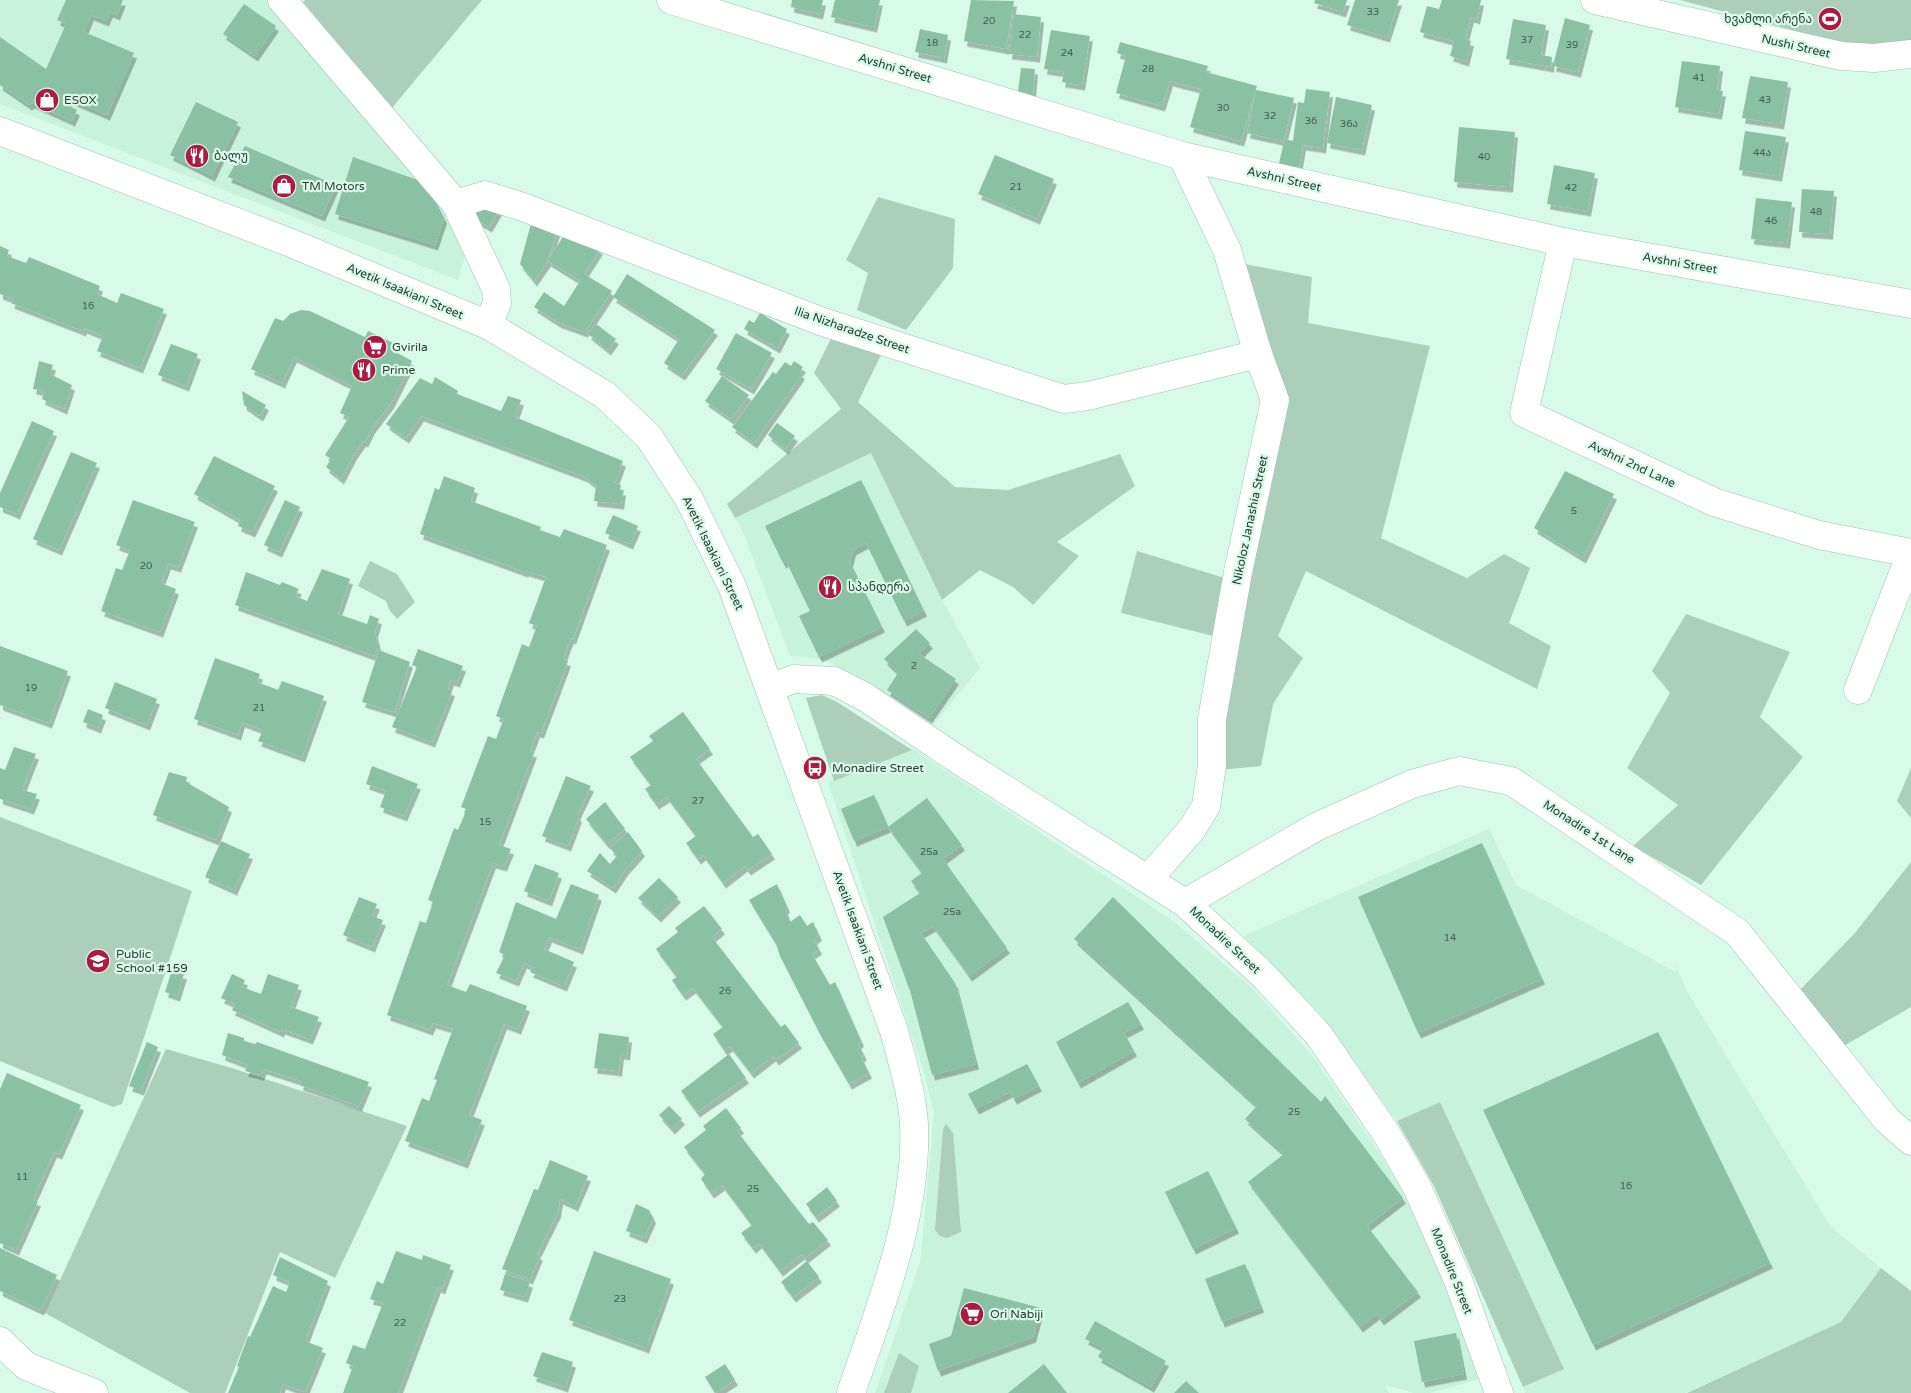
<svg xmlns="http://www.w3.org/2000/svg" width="1911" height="1393" viewBox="0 0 1911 1393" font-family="'Varela Round','Noto Sans Georgian',sans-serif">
  <defs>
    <filter id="shadow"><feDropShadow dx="3" dy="5.5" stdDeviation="0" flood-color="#0004"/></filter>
  </defs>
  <rect width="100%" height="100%" fill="#d8fbe9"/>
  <g fill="#c7f2dc">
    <polygon points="0,0 268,0 343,80 424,176 467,249 458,280 0,104"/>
    <polygon points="871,453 942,600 980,668 933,725 829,662 807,657 790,656 743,532 735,518"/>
    <polygon points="913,749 1172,920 1252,988 1311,1054 1379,1152 1425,1230 1486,1377 1430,1393 1414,1393 1385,1385 1389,1393 875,1393 920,1263 934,1114 925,1076 828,782"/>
    <polygon points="1489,829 1516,885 1676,972 1675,965 1688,993 1831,1227 1881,1268 1841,1322 1685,1393 1525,1393 1523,1387 1563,1369 1440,1102 1397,1121 1319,1012 1243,936"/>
  </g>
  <g fill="#accfbc">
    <polygon points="305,0 482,0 391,109 303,2"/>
    <polygon points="1680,0 1911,0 1911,40 1881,49 1818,37"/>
    <polygon points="878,197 955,219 953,268 906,330 857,310 868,273 846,260"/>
    <polygon points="1244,264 1312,277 1308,323 1430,346 1381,538 1467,578 1504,554 1530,568 1509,623 1551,646 1537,689 1306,571 1278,636 1303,658 1273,704 1261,766 1219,770 1222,716 1284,404"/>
    <polygon points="834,332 884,349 858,402 955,487 1008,490 1120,454 1135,486 1057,542 1079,556 1033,605 1013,587 980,570 942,600 871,453 735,518 727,504 841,409 814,373"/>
    <polygon points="1137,551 1231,580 1221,638 1121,613"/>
    <polygon points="370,561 397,574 415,602 397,619 390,611 386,601 358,586"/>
    <polygon points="1686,614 1790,652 1760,717 1803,757 1701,885 1633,846 1678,805 1627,768 1670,693 1652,671"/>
    <polygon points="822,695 837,702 912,750 834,781 806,698"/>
    <polygon points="1911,768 1911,818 1897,801"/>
    <polygon points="0,817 192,891 122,1104 113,1107 0,1061"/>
    <polygon points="1911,862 1911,1007 1842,1047 1798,992 1854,934"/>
    <polygon points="166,1049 235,1069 407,1126 335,1278 280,1252 225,1393 190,1393 45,1313"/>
    <polygon points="1440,1102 1564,1369 1523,1387 1434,1186 1397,1121"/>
    <polygon points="946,1124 953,1133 961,1232 947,1238 940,1236 935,1230 943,1129"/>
    <polygon points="1881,1268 1911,1291 1911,1393 1687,1393 1841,1322"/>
    <polygon points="899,1353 919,1366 911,1393 884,1393"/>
  </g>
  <g fill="#8ac0a4" filter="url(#shadow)">
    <polygon points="66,0 123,0 117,15 110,12 106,21 91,15 84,32 134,53 107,115 69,99 67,105 77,110 72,121 32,103 29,105 0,85 0,37 46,69 66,24 57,20"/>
    <polygon points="792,0 823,0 820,14 791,7"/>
    <polygon points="835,0 880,0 874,27 831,17"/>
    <polygon points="971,0 1014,1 1006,49 964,41"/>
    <polygon points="1315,0 1347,0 1343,12 1314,3"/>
    <polygon points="1355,0 1399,0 1387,37 1347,25"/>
    <polygon points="1442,0 1481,0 1477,19 1471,17 1465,39 1471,41 1466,61 1450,56 1454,41 1420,32 1427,6 1439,9"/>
    <polygon points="244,4 276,26 255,56 223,34"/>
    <polygon points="1013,14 1041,17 1037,57 1009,54"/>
    <polygon points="1565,18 1590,25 1578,72 1553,66"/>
    <polygon points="1513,19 1546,25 1541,55 1552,57 1551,67 1506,59"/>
    <polygon points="920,29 948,35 944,58 915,52"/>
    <polygon points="1051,30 1090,36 1082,85 1062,82 1064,72 1044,69"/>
    <polygon points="1120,42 1208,66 1206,72 1257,86 1241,141 1190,127 1201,89 1170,81 1162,106 1116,93 1126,56 1117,53"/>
    <polygon points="1682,61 1720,66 1717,90 1723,91 1719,114 1675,107"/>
    <polygon points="1021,68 1035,69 1033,93 1018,92"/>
    <polygon points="1750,76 1788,82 1781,124 1742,118"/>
    <polygon points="1306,89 1330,92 1323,148 1303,145 1299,168 1279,164 1284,141 1247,133 1256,90 1294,98 1284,139 1293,141 1298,102 1304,103"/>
    <polygon points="1336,97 1372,105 1362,150 1327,143"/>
    <polygon points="196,102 238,122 212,176 170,155"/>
    <polygon points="1459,127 1515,132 1510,187 1454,182"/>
    <polygon points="1745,131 1786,137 1779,176 1739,170"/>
    <polygon points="245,146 336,185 322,216 228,177"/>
    <polygon points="995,155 1054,179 1037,219 978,194"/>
    <polygon points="353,157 426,183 444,218 435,245 335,214"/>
    <polygon points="1554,165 1595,173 1588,211 1547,204"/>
    <polygon points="1802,189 1834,191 1830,234 1799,232"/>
    <polygon points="1756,198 1792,202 1787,243 1751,239"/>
    <polygon points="480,204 499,210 489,227 473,218"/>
    <polygon points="532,220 558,228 548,260 568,229 600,249 584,274 612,291 585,332 559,323 534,307 544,292 564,306 580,281 548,261 534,281 520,264"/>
    <polygon points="0,246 9,250 7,256 26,263 29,257 100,286 97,294 117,303 121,293 164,309 140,368 97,351 103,336 84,328 83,331 11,303 13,299 0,294"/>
    <polygon points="627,274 715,330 682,375 664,363 679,339 613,297"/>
    <polygon points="301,310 310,311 365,337 368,331 393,343 390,349 412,361 391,403 372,428 365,442 363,441 354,454 341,479 326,467 331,459 325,455 349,417 340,413 352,386 294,357 282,383 251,369 275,318 283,321 290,314"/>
    <polygon points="760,313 787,329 777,348 744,329 749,320 754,323"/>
    <polygon points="596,324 616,339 608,350 588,334"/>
    <polygon points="736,333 772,353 751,389 716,369"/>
    <polygon points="171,344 198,354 186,386 158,375"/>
    <polygon points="39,361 53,365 50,374 72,385 64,409 42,399 44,391 33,389"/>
    <polygon points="794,361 803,367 799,372 802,374 754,443 732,427 773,372 776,374 785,362 791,366"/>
    <polygon points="722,376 749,395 731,419 705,401"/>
    <polygon points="435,377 458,391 457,394 501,411 508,396 521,400 515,417 623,461 615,483 621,485 620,490 623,490 621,504 594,501 596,486 585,477 421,416 406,438 386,424 420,378 432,384"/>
    <polygon points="242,391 266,405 260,416 244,405"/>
    <polygon points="32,421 54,431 17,514 0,507 0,493"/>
    <polygon points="777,423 795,436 785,449 768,435"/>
    <polygon points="71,452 97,463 59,550 33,539"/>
    <polygon points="214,456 275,486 252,532 238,526 240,520 194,494"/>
    <polygon points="1565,471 1614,494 1583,558 1534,528"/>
    <polygon points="444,476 475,488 471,501 541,527 540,530 560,537 564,529 607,545 573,639 571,638 568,645 563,659 568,661 541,733 537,732 530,751 534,752 499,845 511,849 504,866 493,863 447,985 466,992 470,984 527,1006 518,1029 504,1024 469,1115 482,1120 465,1163 405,1141 422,1098 429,1101 437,1080 434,1079 453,1029 433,1023 430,1030 387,1015 420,921 426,923 433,902 428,900 454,828 458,830 464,816 466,809 461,807 488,736 496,739 501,726 504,719 496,716 522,644 529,647 537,626 529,623 546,577 526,571 525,572 420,534 435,488 439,490"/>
    <polygon points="861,480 924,611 904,621 866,543 853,550 850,562 882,627 819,657 799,616 810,611 786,561 783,563 765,526"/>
    <polygon points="133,500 195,522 178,567 168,564 161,583 176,589 160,632 101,611 116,568 122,570 130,550 116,545"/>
    <polygon points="285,500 300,507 279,552 264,545"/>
    <polygon points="613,515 638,526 630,544 605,533"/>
    <polygon points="322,569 350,579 338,614 367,624 370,615 379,619 375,632 378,646 374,656 235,605 246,572 280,585 282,582 299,589 295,596 307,601"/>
    <polygon points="916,629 930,643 919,654 956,679 929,718 887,690 898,673 884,659"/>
    <polygon points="0,646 68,671 49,723 0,705"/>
    <polygon points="418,649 463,666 457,682 451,680 448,689 452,691 432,742 392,727 417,667 412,665"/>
    <polygon points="379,650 410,662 394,712 362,702"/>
    <polygon points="215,658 260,674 257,682 278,690 282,681 324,696 302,757 258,741 263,730 242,722 238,735 194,719"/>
    <polygon points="115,682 157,699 147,725 105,708"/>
    <polygon points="88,709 103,715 98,728 83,722"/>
    <polygon points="683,712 710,749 696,759 753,837 758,834 772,854 748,870 745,866 723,883 703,855 698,859 686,843 696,836 667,797 656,804 645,789 651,785 630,757 653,741 649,736"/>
    <polygon points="14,747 36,754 22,790 37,794 31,809 0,799 0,768 5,770"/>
    <polygon points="372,766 418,784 404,816 380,807 386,791 366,784"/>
    <polygon points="169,772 187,777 186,782 229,807 216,840 153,815"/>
    <polygon points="566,776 591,786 577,815 579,817 568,846 542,836"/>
    <polygon points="874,795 888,827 854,841 841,809"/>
    <polygon points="927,798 962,845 943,859 1007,948 969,976 933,926 921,933 955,983 976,1064 932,1075 911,994 883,917 920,893 911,881 922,873 888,827"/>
    <polygon points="605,802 625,829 607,844 586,819"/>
    <polygon points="628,832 642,851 625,870 613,888 587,871 600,853 610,864 617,856 610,848"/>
    <polygon points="221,841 250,854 234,890 205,877"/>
    <polygon points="1482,843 1542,979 1418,1033 1358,897"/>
    <polygon points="535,864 559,873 549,901 524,891"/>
    <polygon points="659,878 678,897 658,917 638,898"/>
    <polygon points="571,884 599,895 580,949 549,937 544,949 574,962 564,986 530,972 533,967 524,963 516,981 496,973 505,955 499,952 516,902 556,919"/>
    <polygon points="777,884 787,907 785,909 790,922 800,915 807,926 813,922 819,935 814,940 819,949 812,954 830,985 835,982 861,1041 858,1044 864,1055 861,1057 869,1073 849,1084 821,1036 780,956 776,944 749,900"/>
    <polygon points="359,897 377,904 372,916 383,920 372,947 343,935"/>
    <polygon points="1113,897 1321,1102 1325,1096 1403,1198 1367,1226 1418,1292 1381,1320 1377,1314 1360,1327 1248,1182 1284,1154 1245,1119 1257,1106 1074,939"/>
    <polygon points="704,906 722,929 712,937 781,1027 785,1024 799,1043 776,1060 773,1056 751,1073 730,1046 724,1050 713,1034 723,1027 693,988 683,995 672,980 677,977 656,949 678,932 675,928"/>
    <polygon points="172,970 184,974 177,996 165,992"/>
    <polygon points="232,974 245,980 242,987 261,994 268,974 299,985 291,1007 319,1017 310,1039 282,1029 281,1032 232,1010 235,1004 221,998"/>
    <polygon points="1128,1002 1141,1024 1124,1033 1134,1051 1078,1083 1056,1042"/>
    <polygon points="1658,1032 1770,1263 1593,1345 1483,1110"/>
    <polygon points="228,1033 244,1038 244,1041 255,1044 257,1042 369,1082 359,1106 300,1085 301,1081 264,1069 261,1075 245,1071 248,1065 222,1055"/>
    <polygon points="599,1033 629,1037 627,1055 621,1054 619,1071 594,1068"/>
    <polygon points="147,1042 158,1047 141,1090 129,1086"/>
    <polygon points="729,1054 746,1078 697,1112 681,1091"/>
    <polygon points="1027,1064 1039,1086 1014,1099 1010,1092 976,1109 968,1094"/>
    <polygon points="7,1073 81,1105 59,1154 54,1152 33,1199 38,1201 16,1250 0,1243 0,1089"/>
    <polygon points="669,1106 682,1119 672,1129 659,1115"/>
    <polygon points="726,1108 741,1128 737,1131 773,1178 809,1224 813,1222 828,1240 805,1258 802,1254 780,1271 759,1243 753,1248 741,1233 752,1225 722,1185 711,1193 701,1179 705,1174 684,1147 706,1130 703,1126"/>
    <polygon points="550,1160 588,1176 575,1206 560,1199 558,1212 537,1254 540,1255 530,1279 502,1269 534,1189 538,1190"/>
    <polygon points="1208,1171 1236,1228 1193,1249 1165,1192"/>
    <polygon points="827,1187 837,1201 816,1217 806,1204"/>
    <polygon points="636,1204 649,1210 653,1218 644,1238 626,1231"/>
    <polygon points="0,1248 57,1275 41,1310 0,1291"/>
    <polygon points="396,1251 422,1260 423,1255 451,1265 442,1289 438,1287 398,1393 343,1393 353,1366 346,1363 353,1345 365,1349 383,1303 370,1299 377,1281 383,1284"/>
    <polygon points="594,1251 671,1279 646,1348 569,1320"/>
    <polygon points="280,1257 328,1281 305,1341 323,1348 305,1392 283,1384 280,1393 228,1393 239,1367 237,1366 248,1336 250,1337 273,1286 286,1292 290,1282 273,1275"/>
    <polygon points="807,1261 819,1277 793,1297 781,1282"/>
    <polygon points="1245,1264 1261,1307 1222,1322 1205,1279"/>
    <polygon points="505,1274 530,1282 525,1297 500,1290"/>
    <polygon points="964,1288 1041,1308 1033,1337 938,1371 929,1344 951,1336"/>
    <polygon points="1095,1321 1166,1361 1151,1387 1098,1357 1103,1348 1085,1339"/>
    <polygon points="1456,1333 1464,1374 1422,1382 1414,1341"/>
    <polygon points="542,1352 573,1362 565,1387 533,1376"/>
    <polygon points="725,1364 735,1380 715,1393 705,1377"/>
    <polygon points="1044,1364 1067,1393 1008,1393"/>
    <polygon points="1186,1381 1199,1393 1174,1393"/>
  </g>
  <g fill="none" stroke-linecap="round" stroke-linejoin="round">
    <g stroke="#a1c2b1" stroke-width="29">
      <g id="street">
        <polyline points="282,0 456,204 496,289 497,303 488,325"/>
        <polyline points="671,0 1182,156 1563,242 1911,304"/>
        <polyline points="1595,0 1841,56 1874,58 1911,54"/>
        <polyline points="456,204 485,195 523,207 823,322 1064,399 1088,396 1258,354"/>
        <polyline points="1563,242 1524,413 1714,502 1819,535 1911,553"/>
        <polyline points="770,688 794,679 834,681 865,697 960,761 1185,903 1264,976 1318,1034 1386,1133 1417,1187 1458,1280 1499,1393"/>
        <polyline points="1858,690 1911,553"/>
        <polyline points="1148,879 1192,829 1206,806 1212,765 1212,719 1238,572 1275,400 1258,354 1227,250 1182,156"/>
        <polyline points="1185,903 1316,827 1412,784 1459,771 1511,781 1737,932 1887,1120 1911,1141"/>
        <polyline points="0,1341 26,1366 94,1393"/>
      </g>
    </g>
    <g stroke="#a1c2b1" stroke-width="29">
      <path id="secondary" d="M0,131L291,243L488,325L605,395L649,437L689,499L732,586L894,1031C902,1061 912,1092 914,1124C918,1216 880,1307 851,1393"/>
    </g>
    <use href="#street" stroke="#fff" stroke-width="28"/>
    <use href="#secondary" stroke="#fff" stroke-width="28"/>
  </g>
  <defs>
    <g id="stadium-disc" transform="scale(1.25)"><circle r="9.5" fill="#ad1a44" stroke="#d8fbe9"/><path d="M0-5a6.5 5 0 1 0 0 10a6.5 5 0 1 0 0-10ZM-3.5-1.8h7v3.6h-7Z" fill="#fff"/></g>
    <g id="shop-disc" transform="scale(1.25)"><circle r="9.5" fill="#ad1a44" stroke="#d8fbe9"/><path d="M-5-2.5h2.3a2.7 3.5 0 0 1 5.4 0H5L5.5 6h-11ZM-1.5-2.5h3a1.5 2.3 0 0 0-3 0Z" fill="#fff"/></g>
    <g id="restaurant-disc" transform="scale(1.25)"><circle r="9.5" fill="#ad1a44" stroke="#d8fbe9"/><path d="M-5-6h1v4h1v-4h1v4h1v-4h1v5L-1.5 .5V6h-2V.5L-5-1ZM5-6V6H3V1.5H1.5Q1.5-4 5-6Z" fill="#fff"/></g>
    <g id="supermarket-disc" transform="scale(1.25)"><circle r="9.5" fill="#ad1a44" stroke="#d8fbe9"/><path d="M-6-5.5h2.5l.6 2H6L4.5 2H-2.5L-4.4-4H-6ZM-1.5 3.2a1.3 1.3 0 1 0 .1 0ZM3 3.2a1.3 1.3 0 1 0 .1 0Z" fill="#fff"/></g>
    <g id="bus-disc" transform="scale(1.25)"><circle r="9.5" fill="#ad1a44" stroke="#d8fbe9"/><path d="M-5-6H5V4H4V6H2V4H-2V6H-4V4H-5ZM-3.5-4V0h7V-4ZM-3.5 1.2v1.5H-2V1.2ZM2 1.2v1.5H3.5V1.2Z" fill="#fff"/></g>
    <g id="school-disc" transform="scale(1.25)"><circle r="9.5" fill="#ad1a44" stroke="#d8fbe9"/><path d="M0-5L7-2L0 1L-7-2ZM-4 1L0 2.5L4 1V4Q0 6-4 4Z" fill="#fff"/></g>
  </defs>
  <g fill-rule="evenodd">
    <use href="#stadium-disc" x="1830" y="19"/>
    <use href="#shop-disc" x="47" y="100"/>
    <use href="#restaurant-disc" x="197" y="156"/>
    <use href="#shop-disc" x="284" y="186"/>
    <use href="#supermarket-disc" x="375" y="347"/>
    <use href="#restaurant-disc" x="364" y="370"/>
    <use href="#restaurant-disc" x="830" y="587"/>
    <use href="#bus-disc" x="815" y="768"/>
    <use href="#school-disc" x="98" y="961"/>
    <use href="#supermarket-disc" x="972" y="1314"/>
  </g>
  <g text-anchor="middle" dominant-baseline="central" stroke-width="4.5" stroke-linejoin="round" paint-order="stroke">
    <g font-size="10" fill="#455d51">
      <text x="1373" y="12">33</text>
      <text x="989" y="21">20</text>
      <text x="1025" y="35">22</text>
      <text x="1527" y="40">37</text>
      <text x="932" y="43">18</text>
      <text x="1572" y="45">39</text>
      <text x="1067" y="53">24</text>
      <text x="1148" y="69">28</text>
      <text x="1699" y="78">41</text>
      <text x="1765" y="100">43</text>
      <text x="1223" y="108">30</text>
      <text x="1270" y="116">32</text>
      <text x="1311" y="121">36</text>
      <text x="1349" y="124">36ა</text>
      <text x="1762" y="153">44ა</text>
      <text x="1484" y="157">40</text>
      <text x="1016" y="187">21</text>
      <text x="1571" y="188">42</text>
      <text x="1816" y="212">48</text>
      <text x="1771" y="221">46</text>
      <text x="88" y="306">16</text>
      <text x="1574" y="511">5</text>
      <text x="146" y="566">20</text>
      <text x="914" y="666">2</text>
      <text x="31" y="688">19</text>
      <text x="259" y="708">21</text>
      <text x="698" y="801">27</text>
      <text x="485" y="822">15</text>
      <text x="929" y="852">25a</text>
      <text x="952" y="912">25a</text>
      <text x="1450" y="938">14</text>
      <text x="725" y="991">26</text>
      <text x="1294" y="1112">25</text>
      <text x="22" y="1177">11</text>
      <text x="1626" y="1186">16</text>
      <text x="753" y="1189">25</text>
      <text x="620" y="1299">23</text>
      <text x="400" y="1323">22</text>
    </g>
    <g font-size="12" fill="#2e3c35" stroke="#d8fbe9" text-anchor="start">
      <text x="1812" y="19" text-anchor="end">ხვამლი არენა</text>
      <text x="64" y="100">ESOX</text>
      <text x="214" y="156">ბალუ</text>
      <text x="302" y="186">TM Motors</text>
      <text x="392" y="347">Gvirila</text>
      <text x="382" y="370">Prime</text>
      <text x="848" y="587">სპანდერა</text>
      <text x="832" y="768">Monadire Street</text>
      <text x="116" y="954">Public<tspan x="116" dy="14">School #159</tspan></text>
      <text x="990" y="1314">Ori Nabiji</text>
    </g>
    <g font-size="12" fill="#2e3c35" stroke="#d8fbe9">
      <text transform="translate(1796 46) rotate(13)">Nushi Street</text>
      <text transform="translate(895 68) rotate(17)">Avshni Street</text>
      <text transform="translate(1284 179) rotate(13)">Avshni Street</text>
      <text transform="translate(1680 263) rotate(10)">Avshni Street</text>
      <text transform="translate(405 291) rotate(23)">Avetik Isaakiani Street</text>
      <text transform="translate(852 330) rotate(19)">Ilia Nizharadze Street</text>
      <text transform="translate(1632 464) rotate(25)">Avshni 2nd Lane</text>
      <text transform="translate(1250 520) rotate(-78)">Nikoloz Janashia Street</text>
      <text transform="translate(713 553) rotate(64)">Avetik Isaakiani Street</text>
      <text transform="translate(1589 832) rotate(33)">Monadire 1st Lane</text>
      <text transform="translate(858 930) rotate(70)">Avetik Isaakiani Street</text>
      <text transform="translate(1225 940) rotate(43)">Monadire Street</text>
      <text transform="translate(1452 1271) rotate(68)">Monadire Street</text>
    </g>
  </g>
</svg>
